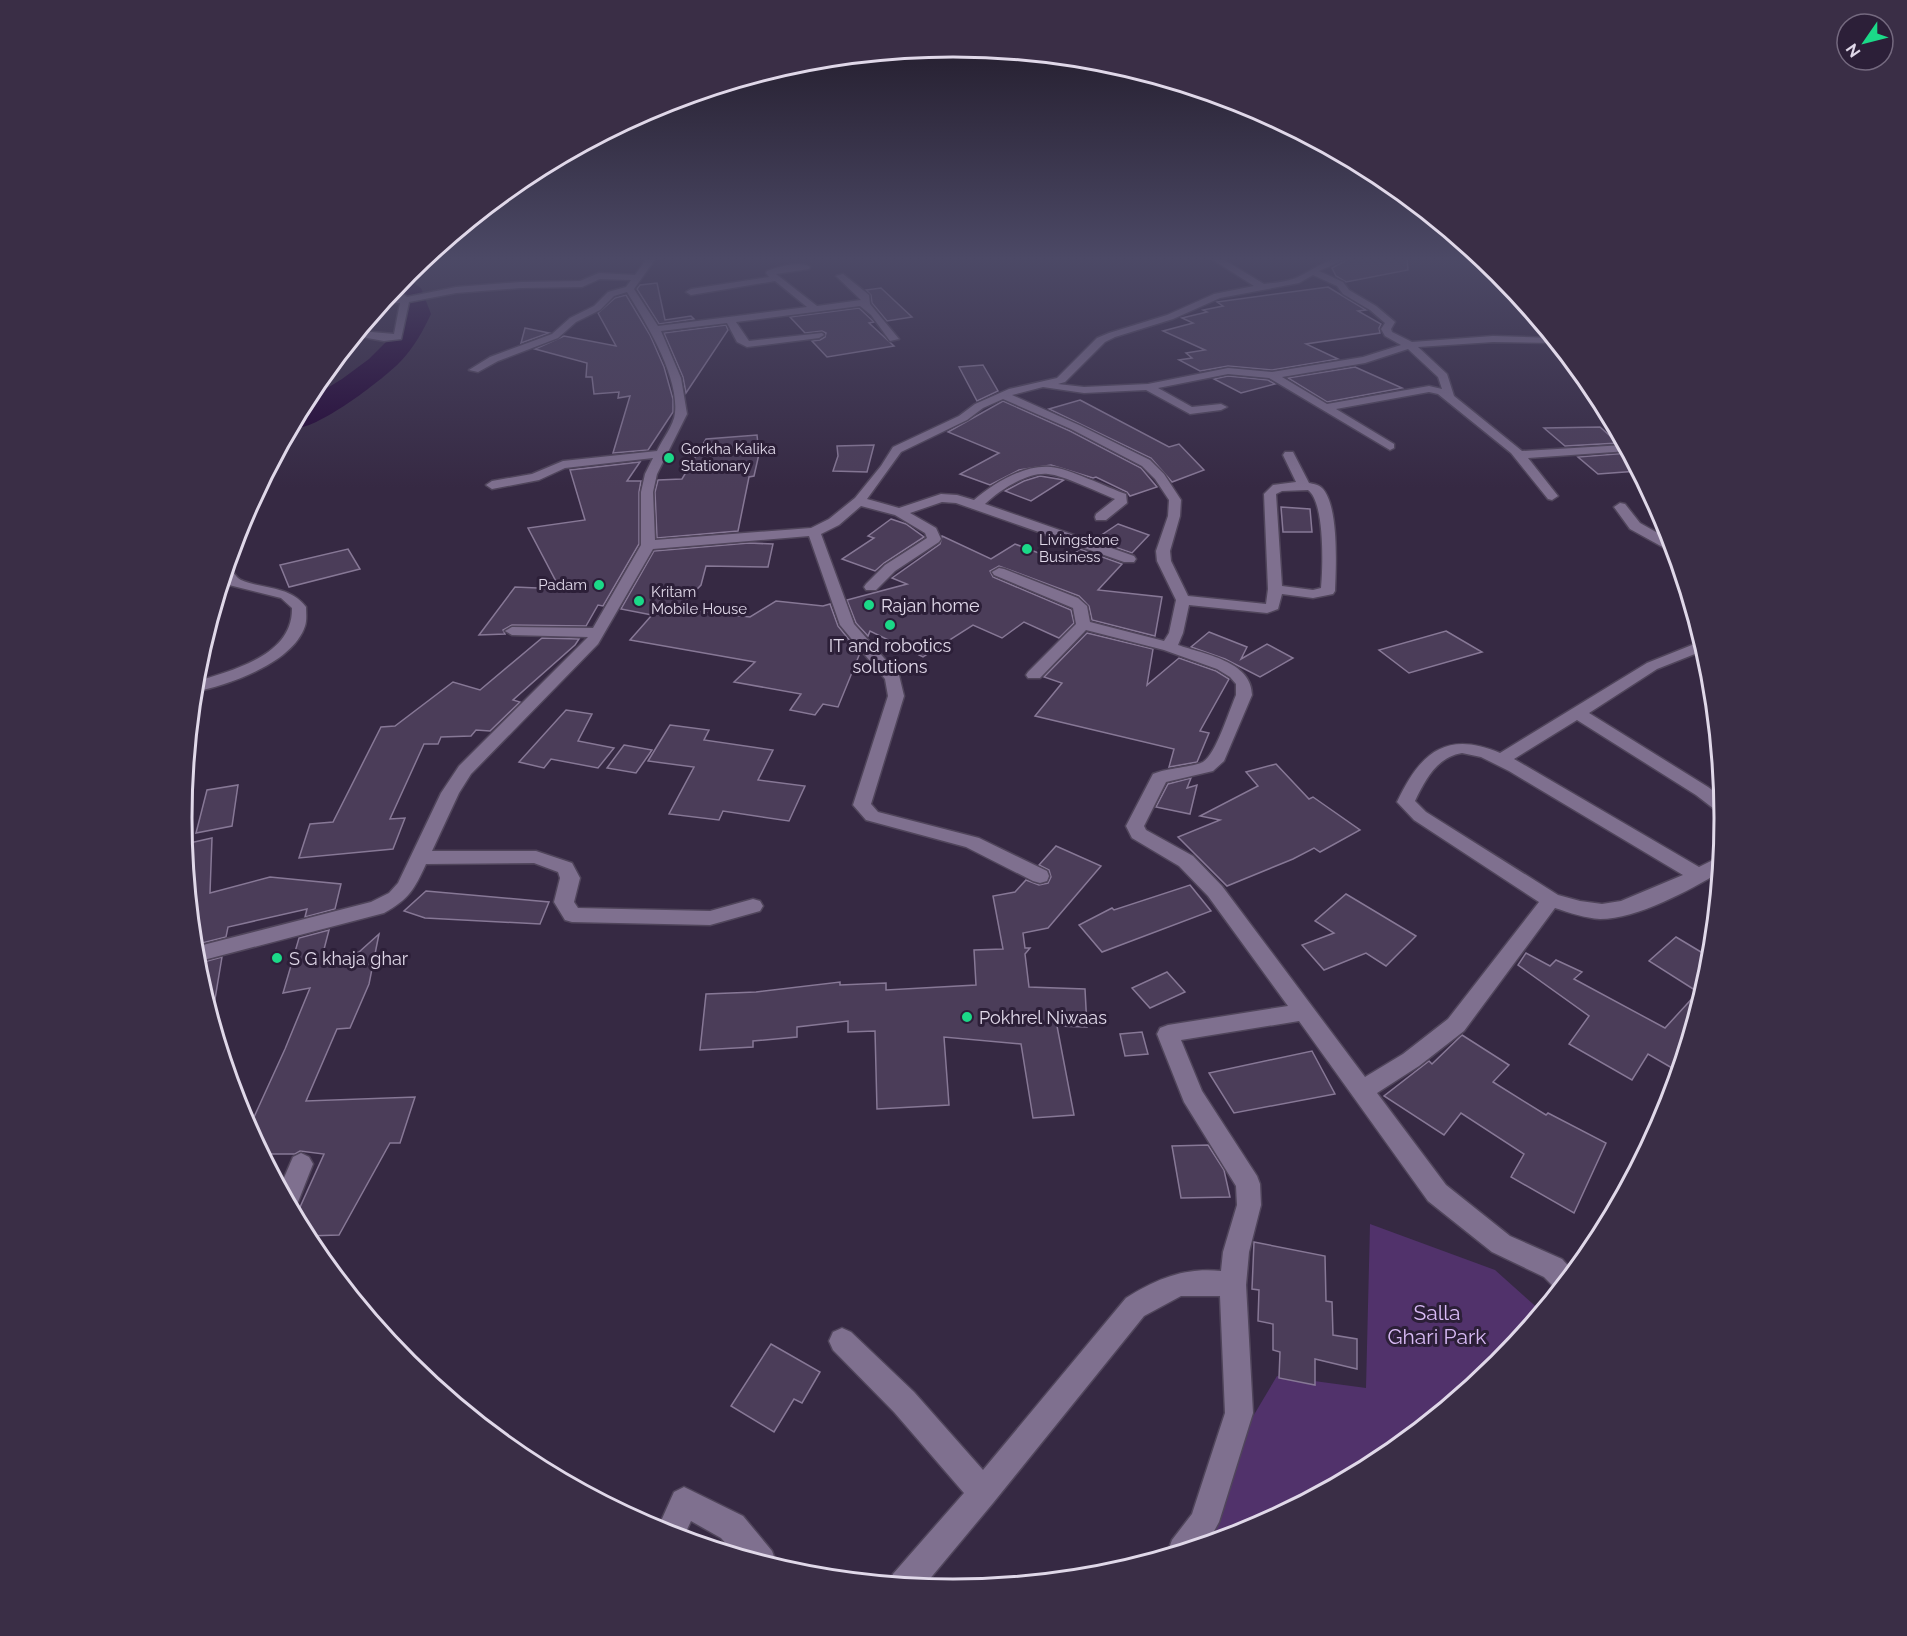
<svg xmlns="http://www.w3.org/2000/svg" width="1907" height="1636" viewBox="0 0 1907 1636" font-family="Raleway,sans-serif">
  <rect width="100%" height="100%" fill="#362943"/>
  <polygon fill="#51326b" points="1370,1224 1495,1270 1542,1312 1499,1364 1382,1460 1248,1531 1196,1547 1236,1445 1277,1376 1366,1388"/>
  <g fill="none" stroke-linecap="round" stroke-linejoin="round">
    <path fill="#210334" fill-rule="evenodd" d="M405,277L421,288L431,314C423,331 414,347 401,361C385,378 314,433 292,428L306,401L342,379L369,359L394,334L405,314L400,297L393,291Z"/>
  </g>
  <g fill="#4b3d59" stroke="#877896" stroke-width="1.5">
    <polygon points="1350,258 1407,258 1408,270 1346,282 1336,276 1332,268"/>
    <polygon points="657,283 665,320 691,316 694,319 659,324 637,289 640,285"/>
    <polygon points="1328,287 1366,310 1358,311 1381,324 1379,328 1380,333 1306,344 1338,359 1272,370 1228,366 1200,371 1179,360 1192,358 1186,353 1205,350 1163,331 1193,323 1182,318 1207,312 1203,310 1223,306 1217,302"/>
    <polygon points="881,288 912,317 887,321 872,303 871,295 866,290"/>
    <polygon points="626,295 650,335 664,367 673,399 673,412 648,450 613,453 630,396 618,398 619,392 594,394 592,377 586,377 587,363 535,349 564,336 616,346 598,313 615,298"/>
    <polygon points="859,308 874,322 869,323 894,346 827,357 812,341 820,340 825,337 826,333 822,331 805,333 790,317"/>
    <polygon points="726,325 728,330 686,393 683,377 664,333"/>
    <polygon points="525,328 549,333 521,343"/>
    <polygon points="983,365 998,391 977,401 959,367"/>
    <polygon points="1355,367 1402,388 1327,402 1288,378"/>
    <polygon points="1228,376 1268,380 1275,384 1241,393 1214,379"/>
    <polygon points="1080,400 1169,447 1179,444 1204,470 1172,482 1151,458 1049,409"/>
    <polygon points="1003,401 1070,431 1141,468 1157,487 1130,496 1127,492 1096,477 1093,478 1051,465 1019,470 990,485 960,474 999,453 948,432"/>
    <polygon points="1600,427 1618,443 1565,446 1544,428"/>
    <polygon points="757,435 759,454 754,476 749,477 738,531 657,538 655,492 658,480 682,479 706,439"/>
    <polygon points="874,445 867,472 833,471 838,456 837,446"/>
    <polygon points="1629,453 1638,471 1598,474 1578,457"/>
    <polygon points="640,462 627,481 641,481 639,492 639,544 603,606 598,605 586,626 512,625 503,630 505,634 479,635 515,587 560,589 528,528 585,520 570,470"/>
    <polygon points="1040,476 1064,480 1031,501 1005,491 1024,481"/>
    <polygon points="1281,507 1310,509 1312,532 1283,532"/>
    <polygon points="891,519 906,524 924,537 884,563 875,571 842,559 874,538 868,536"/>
    <polygon points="1118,524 1149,535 1132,553 1094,540"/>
    <polygon points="942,536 991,559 1015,544 1062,562 1080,549 1122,564 1098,590 1162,597 1155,636 1092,620 1089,606 1079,596 999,566 990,571 993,577 1071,610 1074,623 1059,638 1024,622 1002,638 973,625 923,657 870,631 868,636 856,623 847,600 907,584 892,578 940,544"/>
    <polygon points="749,543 773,544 768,567 706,566 701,585 678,609 750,617 776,601 823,606 830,604 838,626 860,653 838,707 823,704 815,715 790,710 801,694 734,682 755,662 630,640 652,615 621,609 654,551"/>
    <polygon points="348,549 360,569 289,587 280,565"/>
    <polygon points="1446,631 1482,652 1409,673 1379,650"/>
    <polygon points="1209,632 1247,647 1241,659 1267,644 1293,658 1260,677 1225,659 1191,647"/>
    <polygon points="1087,633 1153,649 1147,685 1179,658 1216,671 1229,679 1200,731 1209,733 1197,762 1169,767 1174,749 1035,716 1062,683 1044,677"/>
    <polygon points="542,638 579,639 575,645 513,700 520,702 490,731 476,730 471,736 441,737 438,744 424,744 390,819 405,818 393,849 299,858 310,824 333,822 381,727 395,726 453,682 480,690"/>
    <polygon points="566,710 592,714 578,741 614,748 598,768 551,759 544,768 519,762"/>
    <polygon points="670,725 709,730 704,740 773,750 758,780 805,786 789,821 723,811 719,820 669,814 694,767 648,761"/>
    <polygon points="624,745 652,750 636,773 607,768"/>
    <polygon points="1276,764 1309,799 1313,797 1360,830 1320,852 1314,848 1293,859 1227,886 1178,837 1220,820 1200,816 1258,786 1246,772"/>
    <polygon points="1191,778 1187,788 1197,785 1190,814 1156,807 1168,784"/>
    <polygon points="238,785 232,826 196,833 207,790"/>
    <polygon points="212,838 210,893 270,877 341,884 335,909 305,917 307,909 228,927 226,937 194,945 185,844"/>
    <polygon points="1056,846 1101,866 1048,928 1023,933 1025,948 1030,948 1025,954 1029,987 1085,989 1087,1027 1057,1026 1074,1115 1033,1118 1021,1044 944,1037 949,1105 877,1109 875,1031 848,1032 848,1021 797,1027 797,1037 753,1041 753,1047 700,1050 706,994 756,992 840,982 840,985 886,983 886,990 976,985 974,950 1003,949 993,896 1015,892 1026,880 1039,885 1048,883 1051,877 1049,870 1039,865"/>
    <polygon points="1190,885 1211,911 1102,952 1079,925 1112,908 1114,910"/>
    <polygon points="426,891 549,902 540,924 425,918 404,911"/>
    <polygon points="1346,894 1416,936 1386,966 1366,953 1324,970 1302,945 1334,933 1315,921"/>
    <polygon points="329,930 322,957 359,952 379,934 369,984 350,1028 337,1029 306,1101 415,1097 400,1143 390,1143 339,1235 306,1236 296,1216 324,1154 300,1151 295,1154 262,1154 249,1128 285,1049 310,988 283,993 299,938"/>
    <polygon points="1676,937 1711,958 1710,969 1679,1072 1648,1054 1632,1080 1569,1044 1589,1016 1518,965 1526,953 1550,966 1556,960 1582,972 1574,979 1665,1028 1698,992 1649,961"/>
    <polygon points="222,957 212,1017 196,964"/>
    <polygon points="1167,972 1185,992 1150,1008 1132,988"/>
    <polygon points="1142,1032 1148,1054 1125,1056 1120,1034"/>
    <polygon points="1462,1035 1509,1065 1493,1082 1546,1115 1548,1113 1606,1143 1574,1213 1511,1177 1524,1154 1461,1113 1444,1135 1384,1096 1429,1061 1432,1064"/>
    <polygon points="1312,1051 1335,1094 1234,1113 1209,1073"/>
    <polygon points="1208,1145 1224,1170 1230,1197 1181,1198 1172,1146"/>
    <polygon points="1254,1242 1325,1256 1326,1301 1332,1302 1333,1335 1357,1339 1357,1369 1315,1359 1315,1385 1279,1378 1280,1352 1273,1350 1273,1324 1258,1321 1259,1290 1252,1289"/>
    <polygon points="771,1344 820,1372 802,1403 794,1399 774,1432 731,1406"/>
  </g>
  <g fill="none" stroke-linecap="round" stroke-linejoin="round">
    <g stroke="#50455b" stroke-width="3">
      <g id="minor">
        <path d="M647,258H656L634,289L658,326L807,307L775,281L691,295L686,292L691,289L769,277L766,273L767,271C778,267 800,260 810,267L809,269L776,274L817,306L861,300L836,276L843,274L869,295L870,304L899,339L890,341L871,315L860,306L736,322L749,341L822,333L824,335L819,338L747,347L737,342L727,323L661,331L681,378L687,414L657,474L653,492L655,540L811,528L829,519L855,498L881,466L893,447L959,416L975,404L1009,389L1057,378L1097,338L1109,333L1167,315L1214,294L1254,286L1210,258H1221L1264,284C1273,283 1284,282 1293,279C1315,271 1322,258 1348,258L1319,271L1343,282L1349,290L1376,306L1395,322L1391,329L1392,332L1412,342L1493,336L1553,338L1557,343L1493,342L1418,347L1447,374L1454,396L1522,451L1624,445L1628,451L1528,458L1558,496L1552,500L1548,499L1511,453L1438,394L1429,392L1336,409L1394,444V448L1390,450L1269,378L1228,374L1158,388L1192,407L1221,404L1227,407L1221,410L1190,414L1146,390L1084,393L1043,387L1012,395L1079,425L1150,460L1164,474L1181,500L1180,516L1170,551L1171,561L1188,596L1266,604L1268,589L1264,494L1273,485L1296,482L1283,455L1285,452H1293L1309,483C1313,484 1318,484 1322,488C1339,505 1336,567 1335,591L1333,594L1313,598L1282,594L1278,609L1267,613L1189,605L1183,633L1178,645C1203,654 1252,661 1252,695L1224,761L1213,771L1166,782L1144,826L1146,830L1193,856L1222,886L1365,1077L1403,1054L1448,1019L1539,902L1414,820L1397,802C1420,753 1446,730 1500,753L1647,663L1702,641L1705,650L1657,669L1589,713L1708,787L1723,798L1725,814L1718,812L1696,795L1577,720L1514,759L1699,867L1721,856L1720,872C1690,890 1637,919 1600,919C1585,918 1570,913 1555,908L1464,1031L1419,1066L1377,1093L1446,1185L1510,1236L1562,1259L1574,1272L1558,1291L1544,1277L1492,1252L1428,1201L1299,1021L1181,1040L1202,1091L1257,1176L1260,1184L1261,1205L1249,1252L1246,1285L1253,1413L1219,1522L1207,1544L1169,1555L1168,1551L1172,1540L1192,1514L1225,1413L1220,1296H1181L1144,1316L993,1503L923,1587L889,1583L893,1574L964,1493L894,1412L833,1350L829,1341L833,1332L842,1328L851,1332L914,1392L983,1470L1126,1298C1156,1279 1185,1267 1221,1271L1223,1252L1237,1205L1236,1186L1184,1102L1157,1034L1160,1028L1168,1025L1288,1006L1208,896L1179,866L1132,838L1126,826L1153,774C1167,768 1193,767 1203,762C1216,754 1229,711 1236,695V684L1230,677L1217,669L1164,650L1086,630L1040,678H1028L1026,675L1028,672L1076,624L1073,608L994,575L992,572L999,568L1004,569L1078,598L1087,606L1090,622L1164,641L1169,633L1176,600L1157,561L1156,551L1168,516L1169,500L1155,479L1142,466L1071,429L1003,399L983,408L967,420L901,452L867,499L899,508L941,494L957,495L974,500C993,484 1024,464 1051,467C1068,468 1108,488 1126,494L1127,503L1106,520H1096L1095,517L1096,514L1115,499C1100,493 1063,475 1048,474C1027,472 1000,490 985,504L1134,556L1136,559L1134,562H1124L956,503L942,502L910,513L936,528L941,539L939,542L895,571L876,590H866L864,587L866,584L885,565L927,538L925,533L895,515L861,506L839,525L821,534L854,624L899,675L904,696L871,804L878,812L979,838L1047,871L1049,876L1047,881L1040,883L1033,881L966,847L866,820L853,805L888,696L885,679L840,625L809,536L653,549L598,644L471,774L459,793L432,851H536L572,863L580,878L574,902L578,908L710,911L753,899L760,901L763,906L760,911L710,925L572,922L565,920L554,902L560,878L558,872L534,863L426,864C414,890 409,899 384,913L196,962L195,947L371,902L389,893L398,883L441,793L459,766L588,637L512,635L505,631L512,627L593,628L641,545V492L645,474L653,458L565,468L539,480L492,489L486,485L492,481L532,474L563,461L657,451C662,440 674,425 675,413C679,376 646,323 627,292L614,296L600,310L576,322L558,338L498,361L478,372L469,370L490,357L552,334L570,318L594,306L608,292L626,287L631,280L600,279L582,287L521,288L456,293L409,302L401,339L384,341L356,336L360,331L394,334L400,303H383L387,298H396L391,293L393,291H399L407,297L456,287L521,282L580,281L599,273L635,275ZM1313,275L1337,286L1343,294L1370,310L1385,323L1381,329L1385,336L1401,345L1363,357L1272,372L1228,368L1148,384L1084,387L1058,384L1065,382L1105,342L1115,337L1173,319L1220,298L1299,283ZM1408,349L1438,377L1442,389L1429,386L1327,404L1282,377L1365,363ZM1308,490C1325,502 1323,568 1321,588L1313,590L1282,586L1276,494L1282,491ZM1462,753L1481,757L1509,771L1683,875L1621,901L1602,904L1580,901L1558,895L1426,812L1415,801C1425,780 1437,757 1462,753Z"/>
        <polygon points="1620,503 1625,504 1640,523 1672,541 1675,551 1668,550 1630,529 1614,507"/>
        <path d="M227,567C233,570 235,577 241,580C264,590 289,585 306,607C306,613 307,620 305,626C293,663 229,685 194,692L195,682C232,670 293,656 292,608L281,598L229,585L224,578Z"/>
        <polygon points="301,1153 309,1157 313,1164 296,1207 292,1208 280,1187 293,1157"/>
        <polygon points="684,1487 743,1516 772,1551 776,1562 775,1566 735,1554 721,1538 691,1521 683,1538 657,1530 674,1492"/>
      </g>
    </g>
    <use href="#minor" fill="#7f708f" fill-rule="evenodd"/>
  </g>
  <linearGradient id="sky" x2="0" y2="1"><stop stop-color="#1e1725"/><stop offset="0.53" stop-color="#4c4966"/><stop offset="1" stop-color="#4c4966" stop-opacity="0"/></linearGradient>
  <rect width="1907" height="488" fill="url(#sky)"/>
  <g fill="#1bd988" stroke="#2c1f38" stroke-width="2">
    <circle cx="669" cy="458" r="6"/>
    <circle cx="1027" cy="549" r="6"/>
    <circle cx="599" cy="585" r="6"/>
    <circle cx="639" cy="601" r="6"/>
    <circle cx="869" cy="605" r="6"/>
    <circle cx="890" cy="625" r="6"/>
    <circle cx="277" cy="958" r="6"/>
    <circle cx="967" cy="1017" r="6"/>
  </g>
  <g text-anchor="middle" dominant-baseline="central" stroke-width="6" stroke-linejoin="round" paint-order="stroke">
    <g font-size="15" fill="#e0d8e9" stroke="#2c1f38" text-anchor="start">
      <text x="681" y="449">Gorkha Kalika<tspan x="681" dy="17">Stationary</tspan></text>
      <text x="1039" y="540">Livingstone<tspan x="1039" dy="17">Business</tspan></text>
      <text x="587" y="585" text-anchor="end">Padam</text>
      <text x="651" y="592">Kritam<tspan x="651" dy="17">Mobile House</tspan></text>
    </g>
    <g font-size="18" fill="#e0d8e9" stroke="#2c1f38" text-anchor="start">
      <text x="881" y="605">Rajan home</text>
      <text x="890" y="645" text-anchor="middle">IT and robotics<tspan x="890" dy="21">solutions</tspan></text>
      <text x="289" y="958">S G khaja ghar</text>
      <text x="979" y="1017">Pokhrel Niwaas</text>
    </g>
    <g font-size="21" fill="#d9bbf6" stroke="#2c1f38">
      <text x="1437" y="1312">Salla<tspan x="1437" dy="24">Ghari Park</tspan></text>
    </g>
  </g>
  <path d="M0 0H1907V1636H0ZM192 818a761 761 0 1 1 1522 0a761 761 0 1 1-1522 0Z" fill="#3a2e46" fill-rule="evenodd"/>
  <path fill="none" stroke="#e0d8e9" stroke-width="3" d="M192 818a761 761 0 1 1 1522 0a761 761 0 1 1-1522 0Z"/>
  <g transform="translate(1865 42) rotate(235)"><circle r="28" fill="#2c1f38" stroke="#74697f" stroke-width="1.5"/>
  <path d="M0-4.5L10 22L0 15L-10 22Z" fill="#1bd988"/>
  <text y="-9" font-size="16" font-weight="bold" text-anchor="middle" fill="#e0d8e9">N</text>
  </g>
</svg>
